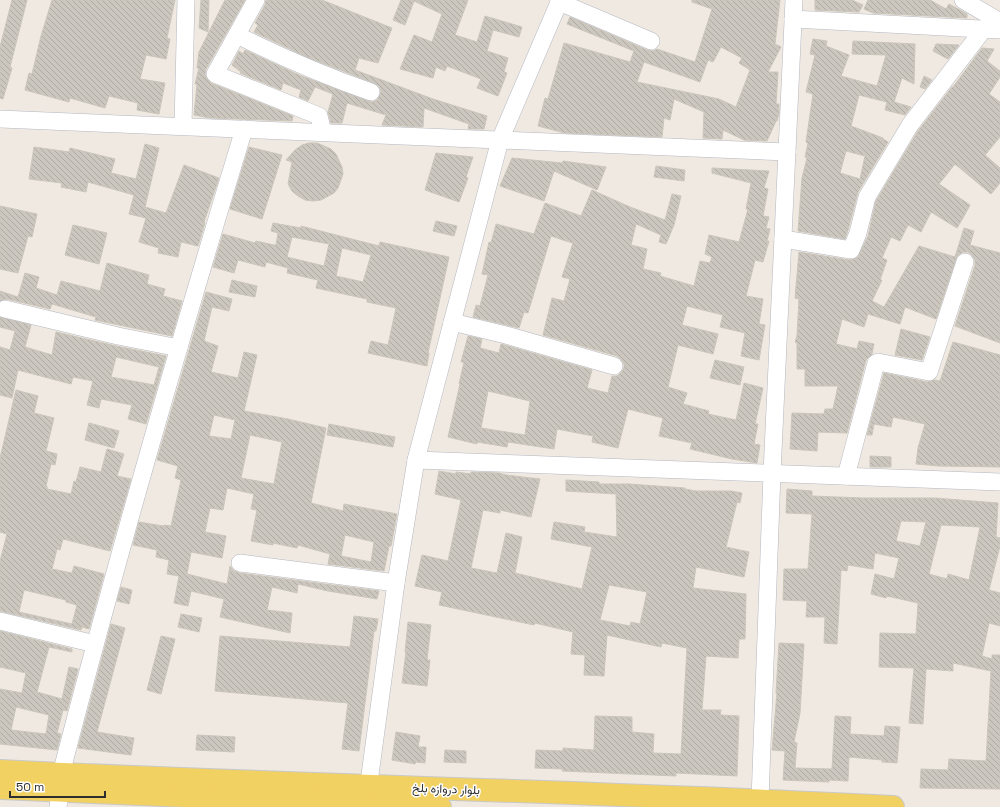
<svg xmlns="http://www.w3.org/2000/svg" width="1000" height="807" viewBox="0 0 1000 807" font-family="'Space Grotesk',Vazirmatn,sans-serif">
  <defs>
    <pattern id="building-back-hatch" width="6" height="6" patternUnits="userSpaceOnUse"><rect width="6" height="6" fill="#cbc7bf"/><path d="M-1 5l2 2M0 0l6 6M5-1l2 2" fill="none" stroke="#afaba4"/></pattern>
  </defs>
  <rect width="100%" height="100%" fill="#efe9e1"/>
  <g fill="url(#building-back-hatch)" stroke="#cbc5ba" fill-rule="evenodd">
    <polygon points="12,0 27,0 10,67 12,68 3,99 0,98 0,47"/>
    <polygon points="52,0 175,0 167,38 170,39 166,59 146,55 140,79 165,83 159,114 137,110 138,103 109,96 105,108 70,98 69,102 25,90 29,73 32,74 41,36"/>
    <polygon points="201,0 209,0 208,32 199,28"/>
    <polygon points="225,0 245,0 206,69 205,74 207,79 211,83 293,116 292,121 210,118 194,115 197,84 195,84 199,68 197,68 199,52"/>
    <polygon points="266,0 322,0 392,28 378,63 359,58 355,70 433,99 487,116 484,129 468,129 469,124 424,108 423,127 382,125 386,115 347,103 342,123 331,123 328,112 333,94 315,87 308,101 299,97 301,90 283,83 281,90 240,73 241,72 232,65 239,51 243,54 245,50 299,75 368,101 372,102 377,100 380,95 381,91 379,86 374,83 307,57 254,32 258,25 255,23 265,5"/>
    <polygon points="401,0 468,0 455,35 477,42 485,16 522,27 519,37 493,30 487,51 508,58 504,72 507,73 498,96 477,88 481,79 447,66 445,71 436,67 433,78 400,69 414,35 432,42 442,14 414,1 405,25 393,20"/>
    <path d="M692,0H780L775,44L781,47L768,72H778L776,104H779V113L777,121H776L767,141L744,140L723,130L722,139L703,138L704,112L674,99L670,120L664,118L662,137L565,133L538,126L545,98L548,99L564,43L630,62L634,51L567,24L570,17L647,50L653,51L657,49L695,62L712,9L692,2ZM721,47L742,58L739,63L750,70L736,107L719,99L637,82L644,62L700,82L708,60L713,62Z"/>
    <polygon points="815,0 852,0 863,5 859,12 815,10"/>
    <polygon points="868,0 930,0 946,9 949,4 960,10 967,14 967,18 873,13 864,9"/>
    <path d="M813,39L827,41L826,46L849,55L841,76L877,86L886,55L852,54L853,41L915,44L914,84L902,78L894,102L911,107L905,115L885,110L887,102L859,95L851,126L883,138V139L888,142L858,192L848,230L845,239L798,231L802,178L807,158L805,157L808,143L806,142L813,94L806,92L815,55L810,54ZM846,151L865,156L860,179L840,173Z"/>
    <polygon points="936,44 959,45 948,59 933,51"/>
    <polygon points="982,48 994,49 987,61 1000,71 1000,77 989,94 1000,102 1000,137 985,155 1000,168 1000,183 991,194 955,164 939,184 970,205 963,218 957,228 931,212 921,232 908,225 900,241 891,237 882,258 887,260 880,280 882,280 872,301 884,307 919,246 955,257 964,228 974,231 970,245 1000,253 1000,343 955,326 975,265 975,260 972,255 968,252 963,252 958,255 956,259 936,319 905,307 900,324 868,314 864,327 842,319 836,344 857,349 859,341 874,344 872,354 866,360 847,433 818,432 817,451 790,449 792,413 824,414 825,409 833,409 838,386 805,386 805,369 797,369 797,343 795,342 797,336 799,299 795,298 799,252 849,260 854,259 858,257 868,236 876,201 918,131 952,87 953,87"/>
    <polygon points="924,76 932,80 925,89 920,87"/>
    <polygon points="309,143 317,143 331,149 336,154 342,167 343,174 338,188 334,193 321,200 313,201 305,200 298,196 292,191 288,184 292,162 286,160 295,150 302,145"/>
    <polygon points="145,144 159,148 145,207 166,213 184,165 219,178 204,222 205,223 198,246 181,242 178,257 158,253 159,248 139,242 146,218 129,214 134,195 88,182 86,192 61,187 62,183 29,179 34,147 69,152 70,148 115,159 111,173 136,179"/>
    <polygon points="249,147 282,155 262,219 230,209"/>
    <polygon points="436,153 473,157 466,177 468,178 459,202 425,190"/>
    <polygon points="512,158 562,163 563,161 606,167 597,190 554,171 544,201 500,186"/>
    <polygon points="656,166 685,170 684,181 654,177"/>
    <path d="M712,168L769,171L764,188L768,189L763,216L769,217L766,228L770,229L767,241H769L763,262L755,260L746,296L763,299L759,324L765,325L759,360L741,356L745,333L720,327L723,315L687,306L682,325L718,334L713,354L678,345L668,387L687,393L683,404L709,411L708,414L736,420L744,383L763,388L755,424H758L754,444L760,445L757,463L732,459L690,449L692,443L659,436L663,418L628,409L618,448L592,442L593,436L557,429L554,449L508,442L507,447L477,442V444L448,437L460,384H459L464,362H461L468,336L482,339L480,348L499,353L501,344L592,370L587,388L608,393L612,376H617L621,373L624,368V364L621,359L617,356L543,335L552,298L564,301L570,279L562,277L573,243L566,241L551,236L528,313L524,312L519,328L473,317L476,305L480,306L488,275L482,274L489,242L491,243L496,224L534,234L545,203L581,216L592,190L630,207L665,220L672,194L681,196L674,225L666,244L659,242L661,235L636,224L631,245L647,249L643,269L661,273L660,276L694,286L700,261L710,263L712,257L705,254L709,235L739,242L748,209H746L751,183L712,173ZM488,391L530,401L525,435L481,428Z"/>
    <polygon points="0,206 37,214 32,237 28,236 18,273 0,269"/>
    <polygon points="436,221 457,226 454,236 433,231"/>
    <path d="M273,223L301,228V226L379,246L380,242L449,257L428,353H429L427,366L368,353L371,341L388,345L396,308L367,302V299L316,288L318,280L287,273L288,268L266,262L265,267L238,260L234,273L213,267L223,234L255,243L256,241L274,245H276L278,233L271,231ZM292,237L329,244L324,266L287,257ZM342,248L371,255L363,282L336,276Z"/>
    <polygon points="73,225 107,233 99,264 65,255"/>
    <polygon points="107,263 149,275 147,284 165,289 163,296 182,301 172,336 95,320 96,317 52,304 50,309 7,299 0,301 0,291 18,297 25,273 39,277 36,288 57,295 61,281 100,291"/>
    <polygon points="232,280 257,286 255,297 229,292"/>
    <path d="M206,292L232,299L229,311L212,307L204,341L218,346L211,372L238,378L244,352L257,355L244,411L288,419L326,428L311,503L343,511L344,504L397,514L391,546H389L384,571L328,564L330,554L298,545L297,548L273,543V545L251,541L257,510L251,509L254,494L227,488L223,510L210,508L205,532L226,536L222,558L191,552L187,574L227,584L230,566L234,571L239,573L379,591L377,599L328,591L298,584L297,593L272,587L267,610L292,613L290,633L220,617L224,599L191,591L188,606L174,603L179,576L167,574L169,560L156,557L157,550L133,545L139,522L163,526L164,525L171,526L181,480L175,478L178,466L157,460ZM214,415L235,420L231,439L209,436ZM250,435L282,442L274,484L241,478ZM345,535L374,542L371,562L341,556Z"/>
    <path d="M0,317L31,325L25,347L52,355L56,332L116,346L166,356L146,424L128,419L132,405L101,399L99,408L87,405L93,381L73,377L71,384L18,370L12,398L0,395V347L10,350L15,331L0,327ZM116,357L159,367L154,385L111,377Z"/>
    <polygon points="901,329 930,337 922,360 895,355"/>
    <polygon points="953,342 1000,355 1000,467 939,466 916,464 918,448 925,424 893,417 891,427 874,424 872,435 867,435 884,373 927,382 935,380 940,381"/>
    <polygon points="715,360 744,367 740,385 710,378"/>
    <path d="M16,390L38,396L34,413L54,418L46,451L57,454L55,465L51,464L46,486H47V489L71,494L74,481L76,482L80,467L101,472L107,449L124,454L117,476L131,479L110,551L63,539L60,550L57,549L52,569L72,573L74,566L104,574L89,629L82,627L81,630L0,611V561L7,534L0,532V458ZM24,590L66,600V602L77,605L72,624L19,612Z"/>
    <polygon points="89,423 119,431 114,448 85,440"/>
    <polygon points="329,424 395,437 393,447 327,435"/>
    <polygon points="870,456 891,457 891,467 870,467"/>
    <path d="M439,471L456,474V472L471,474V472L499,473L506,475L540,479L531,517L500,510V513L483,510L471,568L497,573L506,533L522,537L515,573L582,589L592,547L551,539L554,522L585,527L584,532L617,537L616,494L566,491V480L599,482V484H629L685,488V489L696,491H731L742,493L740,503L737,502L726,547L749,552L744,577L696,567L693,588L746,594L745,639H739L738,658L706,656L702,710H721L720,715L739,716L737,776L676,773V776L562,771L563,769L535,768L536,750L563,751V748L594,750L595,716L632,717V732L654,734L653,753L681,754L687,648L662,643L661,647L607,635L604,676L584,675L585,655L571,654L573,632L535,623L534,625L439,605L442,592L415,586L422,555L448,561L461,500L435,494ZM609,585L647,592L640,624L631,622L630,626L600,620Z"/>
    <path d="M787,489L812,491V496L863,498H935L998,503L996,537L1000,538V546L989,590L1000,593V626L989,623L982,656L992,659V655H1000V789L920,788L921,769L948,770L949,759L986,761L991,671L953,663V671L926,669L923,724L909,723L914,668L879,667L880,633L916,634L918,603L887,596L886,598L871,594L875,574L894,579L899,558L875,553L873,569L848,565L847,571L841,570L837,644L824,643L825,617H806L807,601L783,600L784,569H808L812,514L786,513ZM901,521L926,522L920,546L896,541ZM941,525L980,527L969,580L948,574L947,579L929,574Z"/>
    <polygon points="121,587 132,590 129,604 117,601"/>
    <polygon points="181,614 202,618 199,632 178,627"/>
    <polygon points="354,616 378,619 376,631 374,631 359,751 342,749 348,703 215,691 220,636 350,647"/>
    <polygon points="408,622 431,625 427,660 430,660 427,686 402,683 406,652 405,652"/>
    <polygon points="111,624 125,628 97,732 134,738 131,755 78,748"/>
    <path d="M0,631L72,649V652L49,647L37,692L62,699L69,667L78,669L67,711L63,710L57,733L61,734L57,750L0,744V689L22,693L26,673L0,667ZM16,707L49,715L46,734L11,730Z"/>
    <polygon points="161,636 175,639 161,694 147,690"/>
    <polygon points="779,643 804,644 800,713 794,742 797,743 795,768 832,769 835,716 851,717 850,734 884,736 885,726 900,727 897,763 882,762 882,760 849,757 848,781 829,780 829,782 783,780 785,751 772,750 777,693 776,693"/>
    <polygon points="396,732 420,736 418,747 426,747 425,763 416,762 415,764 392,760"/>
    <polygon points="197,735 235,737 234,752 196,750"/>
    <polygon points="445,750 466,751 466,763 444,762"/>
  </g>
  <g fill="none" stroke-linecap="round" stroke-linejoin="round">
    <g stroke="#b4b7c1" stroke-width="18">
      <g id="minor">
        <polyline points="256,0 215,74 319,116 323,132"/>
        <polyline points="963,0 1000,22"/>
        <polyline points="559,2 651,41"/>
        <polyline points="793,19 1000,30"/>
        <path d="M237,35C281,57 325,76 371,92"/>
        <polyline points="0,119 787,152"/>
        <polyline points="183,126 186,0"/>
        <polyline points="783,239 851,250 858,233 867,197 910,125 983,30"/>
        <polyline points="5,309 118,336 179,348"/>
        <polyline points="452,322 506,335 614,366"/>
        <polyline points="416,460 1000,482"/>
        <polyline points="846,476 876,363 878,362 929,372 965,262"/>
        <polyline points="240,563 396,583"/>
        <polyline points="0,621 95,644"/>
        <path d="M61,774C117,557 179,343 244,129"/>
        <polyline points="367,797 396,583 416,460 500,140 560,0"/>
        <polyline points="760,800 772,473 794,0"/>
        <polyline points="58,807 60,791"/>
      </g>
    </g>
    <g stroke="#c9c9c9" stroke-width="24">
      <g id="major">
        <path d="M0,771C297,786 595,791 893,807"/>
        <polyline points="0,788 440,807"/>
      </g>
    </g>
    <use href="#minor" stroke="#fff" stroke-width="17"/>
    <use href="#major" stroke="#f2d163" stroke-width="22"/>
  </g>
  <g text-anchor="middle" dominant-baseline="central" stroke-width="3" stroke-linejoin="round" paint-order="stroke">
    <g font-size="12" fill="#2e2e2e" stroke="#fff">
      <text transform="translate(446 789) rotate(2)">بلوار دروازه بلخ</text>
    </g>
  </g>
  <path d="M10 791v6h95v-6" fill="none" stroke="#2e2e2e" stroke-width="2"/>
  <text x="16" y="791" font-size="12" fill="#2e2e2e" stroke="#ffffff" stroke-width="3" paint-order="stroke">50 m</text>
</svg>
